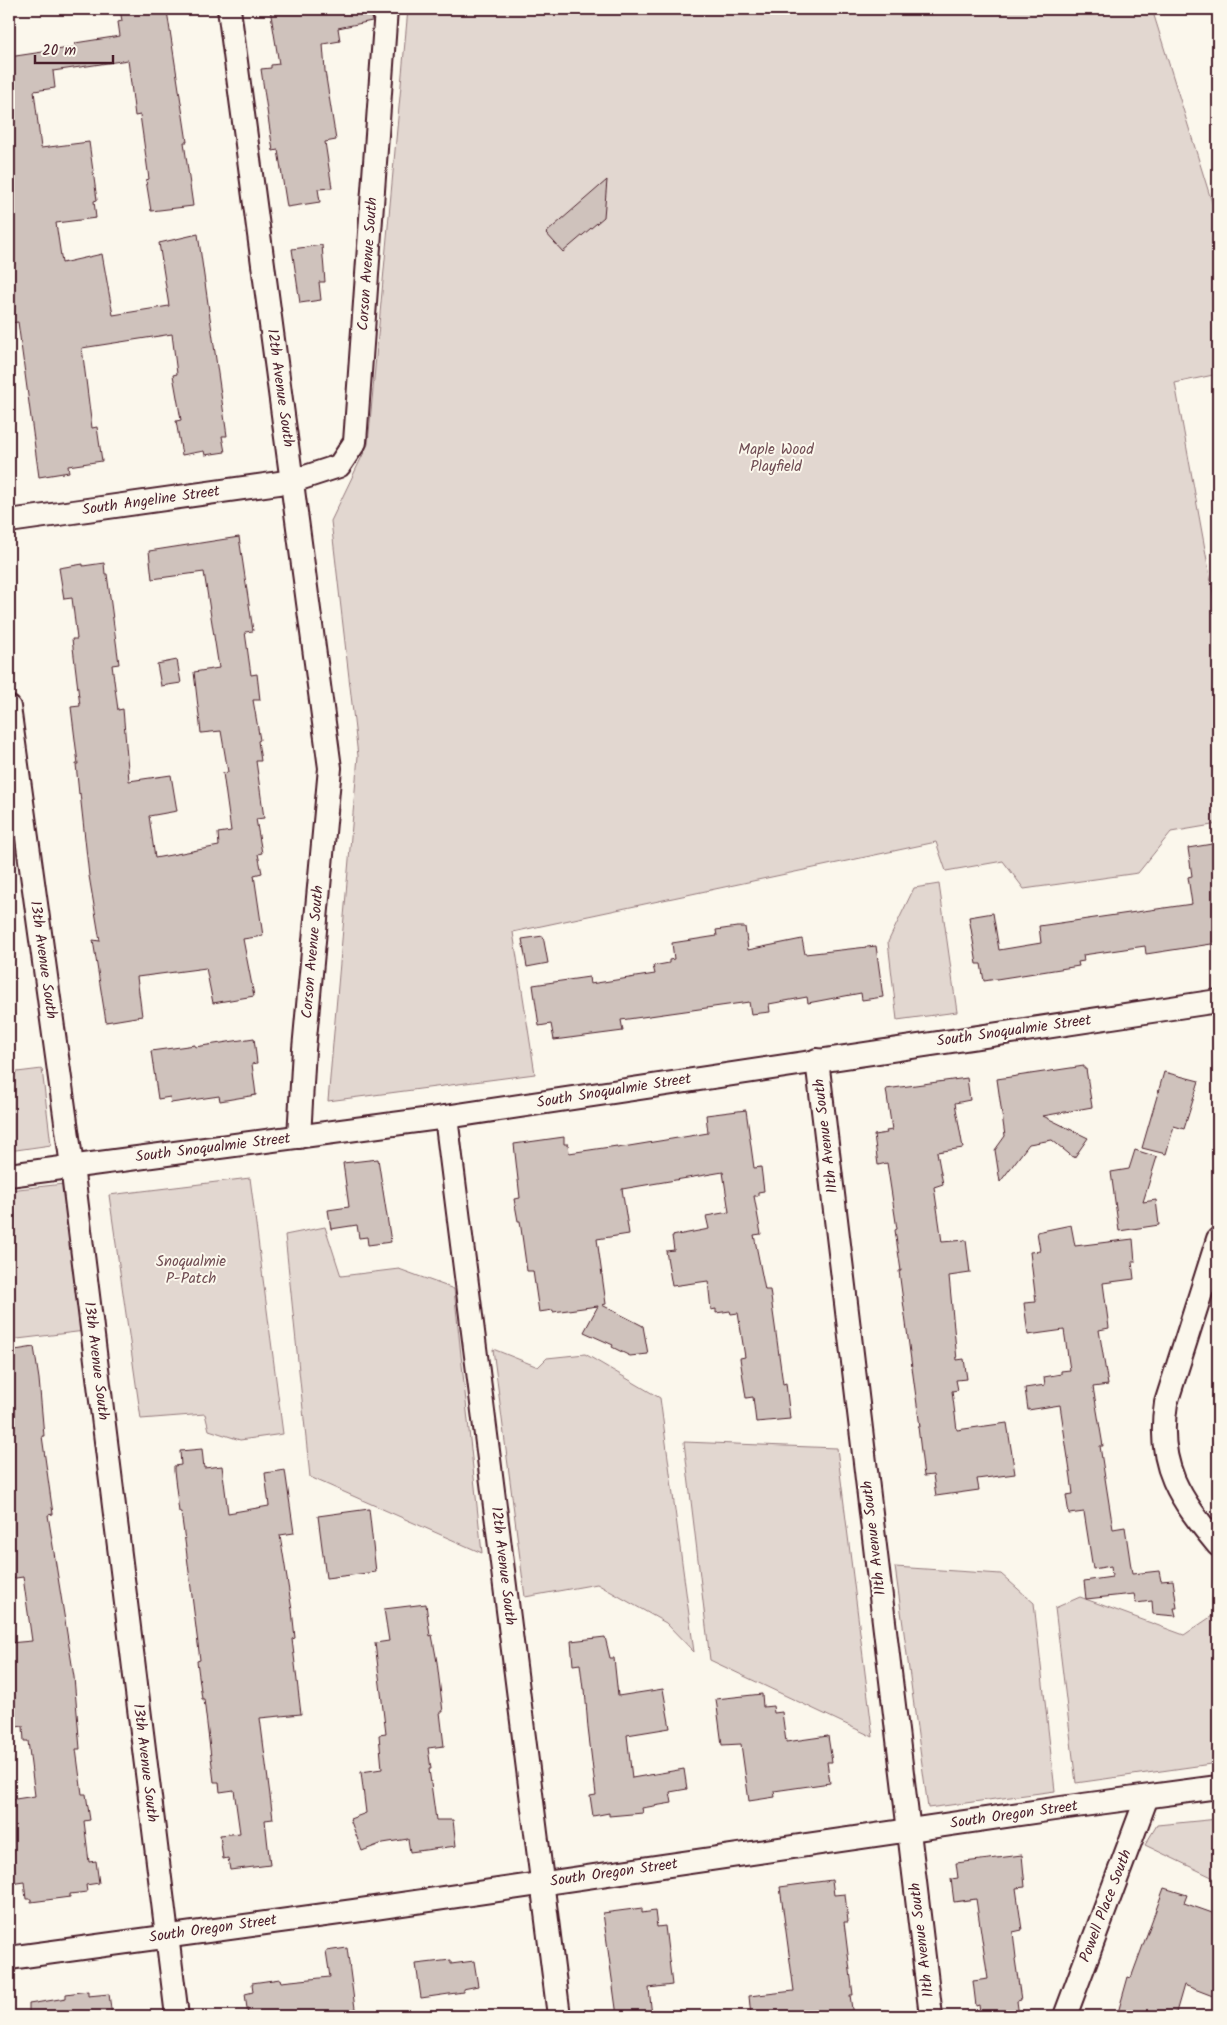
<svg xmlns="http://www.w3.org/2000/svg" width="1227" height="2025" viewBox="0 0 1227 2025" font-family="Kalam,sans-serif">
  <rect width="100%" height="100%" fill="#fbf7ec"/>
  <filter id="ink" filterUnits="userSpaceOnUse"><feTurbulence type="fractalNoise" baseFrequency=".02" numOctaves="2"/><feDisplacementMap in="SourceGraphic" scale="10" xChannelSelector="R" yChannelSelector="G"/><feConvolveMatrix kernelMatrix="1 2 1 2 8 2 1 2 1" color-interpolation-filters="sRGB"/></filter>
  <g filter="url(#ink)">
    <g fill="#e2d7d0" stroke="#967b7e">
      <polygon points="408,9 1152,9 1218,222 1218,374 1175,383 1218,621 1218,824 1171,832 1138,873 1024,889 1003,861 946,871 936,842 513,932 535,1074 328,1101 358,756 331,521 368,444"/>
      <polygon points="939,884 957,1012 897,1020 888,942 914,888"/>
      <polygon points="42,1069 51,1145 9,1151 9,1073"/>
      <polygon points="250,1178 283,1434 240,1440 209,1430 205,1414 141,1419 109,1195"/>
      <polygon points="64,1184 85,1331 9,1340 9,1190"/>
      <polygon points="325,1227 341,1276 399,1269 454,1289 482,1553 310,1477 285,1235"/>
      <polygon points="493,1349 538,1367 547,1358 585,1354 660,1398 694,1652 666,1623 597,1584 525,1597"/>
      <polygon points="684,1442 837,1448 873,1737 710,1660"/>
      <polygon points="895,1567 1001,1574 1034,1603 1055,1791 928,1808"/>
      <polygon points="1080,1597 1184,1635 1218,1612 1218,1763 1076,1783 1055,1608"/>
      <polygon points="1218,1819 1218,1880 1145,1845 1157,1825"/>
    </g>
    <g fill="#cfc2bc" stroke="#4a1f2b">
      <polygon points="120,9 162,9 163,12 167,11 187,142 184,142 193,206 151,211 146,180 149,179 140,115 135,116 128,60 53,71 55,88 34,91 41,148 89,142 97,200 94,201 96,218 56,223 62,263 102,254 113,315 169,306 159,243 198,234 227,436 222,436 225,452 205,455 204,451 182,455 176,421 181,420 173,375 177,374 172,334 82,348 92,428 97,427 102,461 68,466 69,472 39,477 18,322 11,323 9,305 9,57 76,47 75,43 120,36 118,22 122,21"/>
      <polygon points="270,9 373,9 372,21 338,28 340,41 323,44 325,71 336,140 325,142 332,188 318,189 320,202 287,207 278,150 273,151 261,69 271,68 271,65 279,64"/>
      <polygon points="607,180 604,217 563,252 546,233"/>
      <polygon points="322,245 325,282 319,282 321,300 300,303 292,249"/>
      <polygon points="239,537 253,631 245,632 251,675 257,674 260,700 253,700 260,740 258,741 261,761 256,761 264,818 256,819 262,853 258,854 262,873 254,875 263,936 243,939 254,996 213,1003 206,968 137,977 142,1016 106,1022 93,940 100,941 89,876 80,793 79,794 76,764 78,764 71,707 80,706 72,639 77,639 72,598 64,599 59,568 83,564 83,566 104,563 105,574 107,574 119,664 112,665 118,710 123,709 129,781 171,775 177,811 149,816 155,858 219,846 218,833 231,831 223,773 228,772 221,731 201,733 194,672 219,668 204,572 152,579 149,551"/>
      <polygon points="177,660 181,683 161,686 157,664"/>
      <polygon points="1218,843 1218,943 1146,954 1145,946 1083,955 1084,961 1078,962 1079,966 984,981 981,964 977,964 969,917 993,913 999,950 1041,943 1039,926 1192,904 1188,877 1192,876 1188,848"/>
      <polygon points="737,927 745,927 748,950 802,939 805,954 876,946 883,997 862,1000 861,993 808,1003 807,997 769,1004 770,1012 751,1014 749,1002 621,1020 623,1031 554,1040 551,1024 539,1026 533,985 589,977 590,984 655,974 653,966 669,963 669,960 674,959 672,943 717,936 716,930"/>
      <polygon points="543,936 548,963 527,967 522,939"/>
      <polygon points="254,1038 257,1063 252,1064 256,1095 220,1101 219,1096 171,1103 170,1097 158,1099 151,1051 195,1045 195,1047"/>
      <polygon points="1084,1066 1084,1069 1086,1069 1092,1107 1043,1116 1088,1138 1074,1158 1052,1140 1029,1144 1000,1182 995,1150 1005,1136 997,1079"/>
      <polygon points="1164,1072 1199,1081 1184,1129 1174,1126 1166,1154 1142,1148"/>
      <polygon points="967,1078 970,1100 955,1103 963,1148 937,1152 943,1184 934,1187 942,1242 966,1240 970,1273 949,1276 957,1360 964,1359 967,1379 956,1380 958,1390 952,1391 957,1430 1007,1423 1015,1474 977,1479 979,1490 936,1496 933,1475 924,1476 918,1427 920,1427 899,1271 901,1271 895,1230 897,1229 887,1163 878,1165 874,1135 887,1133 886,1131 892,1130 886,1089"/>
      <polygon points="746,1110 754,1168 761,1167 764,1191 758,1192 758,1196 754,1196 761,1234 754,1235 765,1290 770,1290 783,1384 786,1383 790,1419 756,1422 753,1397 746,1398 740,1358 745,1357 738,1313 731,1314 730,1311 716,1313 716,1309 711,1310 708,1281 672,1286 666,1251 674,1250 672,1236 709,1229 706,1216 729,1212 723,1172 622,1189 629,1234 597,1239 606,1304 602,1305 643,1326 648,1354 630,1356 612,1347 613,1345 584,1332 598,1306 553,1312 553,1310 539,1312 533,1271 527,1271 520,1221 518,1221 514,1199 520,1198 514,1144 564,1137 564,1144 568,1144 569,1153 617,1146 617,1148 708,1133 706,1115"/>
      <polygon points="1135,1150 1157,1157 1143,1202 1156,1200 1159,1225 1119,1231 1111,1172 1129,1169"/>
      <polygon points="378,1159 391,1242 368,1245 367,1237 359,1238 357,1225 331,1229 328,1210 349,1207 343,1163"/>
      <polygon points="1071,1225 1075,1246 1133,1239 1135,1262 1132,1262 1134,1279 1103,1283 1109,1328 1099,1330 1108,1385 1093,1387 1103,1446 1100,1446 1113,1529 1125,1527 1132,1574 1159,1571 1161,1581 1173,1580 1177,1608 1174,1608 1176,1616 1153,1614 1152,1601 1136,1603 1134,1594 1086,1599 1084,1581 1112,1577 1111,1566 1093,1569 1084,1512 1069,1514 1066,1495 1073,1494 1071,1478 1060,1405 1028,1410 1025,1388 1045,1385 1044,1377 1061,1374 1061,1371 1070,1370 1064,1330 1028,1335 1024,1303 1036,1302 1030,1252 1040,1251 1037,1232"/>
      <polygon points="34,1347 39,1379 44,1436 42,1436 53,1514 48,1515 74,1677 80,1749 76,1749 82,1794 86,1794 90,1820 84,1821 89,1862 96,1861 99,1883 86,1885 87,1892 70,1894 70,1897 31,1902 31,1899 26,1899 24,1882 10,1884 9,1873 9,1800 35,1796 28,1741 24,1741 23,1726 9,1728 9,1643 32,1641 23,1577 9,1579 9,1351"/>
      <polygon points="202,1449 204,1468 222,1466 228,1513 269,1506 265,1473 285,1470 294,1533 280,1535 292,1610 295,1638 292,1639 301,1714 260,1718 273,1819 265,1820 270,1865 230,1870 228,1858 223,1859 220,1835 240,1833 234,1790 220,1792 219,1782 214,1782 204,1699 202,1699 197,1661 200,1660 186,1548 181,1512 179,1512 174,1471 174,1466 181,1465 180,1451"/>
      <polygon points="369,1509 376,1572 326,1578 318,1516"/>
      <polygon points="426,1604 430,1636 432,1635 437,1662 443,1712 440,1712 444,1746 428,1748 431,1769 429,1769 436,1820 453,1820 456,1846 410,1852 408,1839 383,1843 362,1851 350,1819 366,1813 361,1772 382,1769 379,1735 386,1734 375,1643 389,1641 384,1609"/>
      <polygon points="605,1637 610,1658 614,1658 618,1696 663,1689 670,1728 627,1735 632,1778 684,1769 687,1789 670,1792 672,1803 642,1808 643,1813 609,1816 609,1813 593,1816 590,1796 596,1795 588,1728 585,1689 583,1689 580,1664 573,1665 571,1641"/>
      <polygon points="762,1694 763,1707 773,1706 774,1713 782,1712 786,1742 828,1736 832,1762 827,1762 830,1783 774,1791 775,1797 749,1801 741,1744 722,1745 716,1699"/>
      <polygon points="1022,1855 1025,1887 1016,1888 1022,1930 1013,1932 1016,1958 1015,1959 1021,2000 1017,2001 1019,2016 984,2016 984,2012 980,2013 979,2005 976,2006 973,1981 988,1979 976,1899 954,1902 951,1879 958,1878 956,1863"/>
      <polygon points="832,1880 834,1895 845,1894 848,1922 844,1922 853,1995 850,1995 853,2016 751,2016 749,1996 794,1991 780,1887"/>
      <polygon points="1164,1888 1187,1895 1184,1903 1218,1915 1218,1998 1184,1985 1175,2016 1117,2016 1128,1977 1131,1978"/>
      <polygon points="642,1908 642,1913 655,1911 657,1927 665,1926 672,1985 649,1988 652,2016 617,2016 603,1913"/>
      <polygon points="347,1948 356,2016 248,2016 245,1994 253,1992 252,1983 280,1979 281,1982 330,1977 326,1951"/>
      <polygon points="451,1960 451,1964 474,1961 478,1986 463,1989 463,1992 421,1998 416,1964"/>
      <polygon points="88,1991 88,1996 109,1994 112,2016 29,2016 29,2004 66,1998 66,1994"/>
    </g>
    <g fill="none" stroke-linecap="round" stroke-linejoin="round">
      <g stroke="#4a1f2b" stroke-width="26">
        <g id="minor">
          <polyline points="229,9 330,768 304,1049 299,1137"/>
          <polyline points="9,521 293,481 339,466 355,442 386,9"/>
          <polyline points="9,707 72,1166 177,2016"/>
          <polyline points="817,1060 931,2016"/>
          <polyline points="446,1117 559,2016"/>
          <polyline points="9,1175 446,1117 1218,1001"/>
          <path d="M1218,1239L1166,1403C1156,1466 1180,1499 1218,1545"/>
          <polyline points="9,1958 354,1911 1068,1807 1218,1787"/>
          <polyline points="1065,2016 1147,1797"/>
        </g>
      </g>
      <use href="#minor" stroke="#fbf7ec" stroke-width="22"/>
    </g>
  </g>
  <g text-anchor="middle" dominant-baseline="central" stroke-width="4" stroke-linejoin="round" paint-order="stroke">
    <g font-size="15" fill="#4a1f2b" stroke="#fbf7ec">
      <text transform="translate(368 264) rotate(-86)">Corson Avenue South</text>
      <text transform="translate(280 388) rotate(82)">12th Avenue South</text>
      <text transform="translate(151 501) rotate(-8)">South Angeline Street</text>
      <text transform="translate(313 952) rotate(-85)">Corson Avenue South</text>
      <text transform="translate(43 960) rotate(82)">13th Avenue South</text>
      <text transform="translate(1014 1031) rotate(-8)">South Snoqualmie Street</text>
      <text transform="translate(614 1091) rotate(-9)">South Snoqualmie Street</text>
      <text transform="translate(826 1136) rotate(-97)">11th Avenue South</text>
      <text transform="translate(213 1148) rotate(-7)">South Snoqualmie Street</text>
      <text transform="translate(96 1361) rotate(83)">13th Avenue South</text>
      <text transform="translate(874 1538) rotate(-97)">11th Avenue South</text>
      <text transform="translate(503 1566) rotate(83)">12th Avenue South</text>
      <text transform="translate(145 1763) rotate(83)">13th Avenue South</text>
      <text transform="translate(1014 1815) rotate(-8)">South Oregon Street</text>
      <text transform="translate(614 1873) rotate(-8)">South Oregon Street</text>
      <text transform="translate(1106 1906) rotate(-69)">Powell Place South</text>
      <text transform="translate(213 1929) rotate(-8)">South Oregon Street</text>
      <text transform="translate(922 1940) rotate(-97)">11th Avenue South</text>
    </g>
    <g font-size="15" fill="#704d54" stroke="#fbf7ec">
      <text x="776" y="450">Maple Wood<tspan x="776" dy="17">Playfield</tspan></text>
      <text x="191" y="1262">Snoqualmie<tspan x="191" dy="17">P-Patch</tspan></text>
    </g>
  </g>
  <rect width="1227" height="2025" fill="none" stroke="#fbf7ec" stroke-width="30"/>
  <rect x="15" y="15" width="1197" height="1995" fill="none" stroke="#4a1f2b" stroke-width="2" filter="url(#ink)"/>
  <path d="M35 55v8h78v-8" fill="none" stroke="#4a1f2b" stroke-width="2.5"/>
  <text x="42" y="55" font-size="15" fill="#4a1f2b" stroke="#fbf7ec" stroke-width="4" paint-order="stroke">20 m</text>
</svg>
